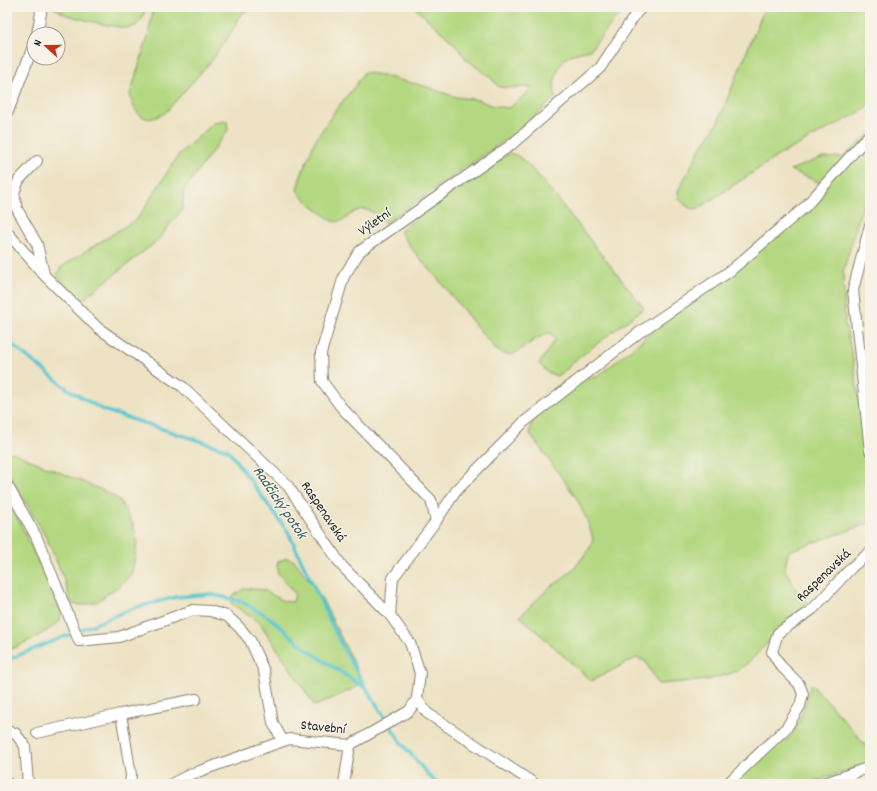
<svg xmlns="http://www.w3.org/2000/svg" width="877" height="791" viewBox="0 0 877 791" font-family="Dekko,sans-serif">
  <rect width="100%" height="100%" fill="#f7f3e8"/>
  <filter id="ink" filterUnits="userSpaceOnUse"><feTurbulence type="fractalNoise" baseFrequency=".025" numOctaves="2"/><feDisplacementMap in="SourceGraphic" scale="8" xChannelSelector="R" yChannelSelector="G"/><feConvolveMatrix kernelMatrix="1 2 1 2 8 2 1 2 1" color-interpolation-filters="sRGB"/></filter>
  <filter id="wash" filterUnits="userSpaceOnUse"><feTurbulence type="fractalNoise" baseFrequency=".012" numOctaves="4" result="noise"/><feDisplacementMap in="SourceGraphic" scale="16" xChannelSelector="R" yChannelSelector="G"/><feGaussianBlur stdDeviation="0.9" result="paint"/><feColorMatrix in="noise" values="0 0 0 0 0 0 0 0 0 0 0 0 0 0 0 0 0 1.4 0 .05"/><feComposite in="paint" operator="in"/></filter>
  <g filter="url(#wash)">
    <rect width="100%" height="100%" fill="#ede2c3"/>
    <g fill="#b4d881" stroke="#687a4e">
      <polygon points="52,7 146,7 142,19 136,26 126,28 101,24 67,15"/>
      <path d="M154,7H255L242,13L229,36L212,60L165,113C159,116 152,120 146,118C136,116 131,102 130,94L147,40Z"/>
      <path d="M414,7H634L617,17L590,50L573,54L566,58L559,67L554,82L555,98L514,134L385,223C375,214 367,204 353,213C349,215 346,220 340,221C333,224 327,217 322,213C312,206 304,200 297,190L300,178L315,141L334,112L356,85L364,72L375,74L421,85L456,97L479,100L490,105L508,108L517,102L533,87L510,88L499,87L491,78L466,59L455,44Z"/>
      <path d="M765,7H870V104L860,112L781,154L699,208C690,211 685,205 679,199L678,191L700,149L717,124Z"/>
      <polygon points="227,121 228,130 183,191 183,208 157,241 81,301 57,276 61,267 138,218 179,154 214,123"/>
      <polygon points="870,134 870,185 859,217 843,272 845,324 853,359 861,414 870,500 870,523 789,551 786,561 785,570 796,589 807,602 754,657 738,671 708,680 658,684 645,661 636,658 591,681 520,616 551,586 560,581 577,565 591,546 593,539 587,520 576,497 530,434 531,424 546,406 554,389 568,379 597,377 652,332 682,302 798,217 823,184 790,170 821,158 843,157"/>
      <path d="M510,153L518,156L524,161L535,172L560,202L644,308L573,362L568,368L557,376L548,373L539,364L555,340L550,332C543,335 536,339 530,343C517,352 511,361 495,349L438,279L412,249L401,233L402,229L409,224L457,189Z"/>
      <polygon points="12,452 111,494 120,501 133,525 137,542 135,557 131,574 122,584 96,602 83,605 72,604 64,579 47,539 7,470 7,454"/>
      <path d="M7,500L18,519L55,597L61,611L60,621C43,635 27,642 7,651Z"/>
      <polygon points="287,558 295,561 322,599 364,684 315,706 260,623 232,604 230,598 245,588 264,590 283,601 293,602 295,594 278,573 277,562"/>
      <path d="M811,684C832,705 850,728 870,750V764L822,779L803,784H732L780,740H787C801,725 805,703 811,684Z"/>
    </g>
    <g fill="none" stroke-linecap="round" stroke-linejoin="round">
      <g stroke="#59c6d0" stroke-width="3.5">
        <polyline points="7,339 16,348 69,390 103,410 228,450 288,532 343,648 366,688 402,744 430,777 437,784"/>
        <polyline points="7,660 134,608 176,597 210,594 240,601 269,617 306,649 365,688"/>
      </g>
    </g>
  </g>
  <g filter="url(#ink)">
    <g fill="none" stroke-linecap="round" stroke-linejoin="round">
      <g stroke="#847f70" stroke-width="12">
        <g id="minor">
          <polyline points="37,34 41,13 40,7"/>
          <polyline points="7,114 34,44"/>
          <polyline points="37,161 19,180 14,193 17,209 37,244 44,274"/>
          <polyline points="870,225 853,290 870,451"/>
          <polyline points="7,232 45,276 98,328 183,387 288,486 342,566 390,615 410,643 420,673 417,699 427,713 535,784"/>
          <polyline points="7,485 36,536 79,641 119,637 193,610 210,611 227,616 238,626 250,640 264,671 273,723 283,741"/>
          <polyline points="436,521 431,500 341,407 322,381 321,353 344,276 360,251 511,145 600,68 637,12 643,7"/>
          <polyline points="390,615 393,578 436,521 456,491 524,422 640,332 730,271 805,207 870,134"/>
          <polyline points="121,714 131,775 130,784"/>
          <polyline points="7,731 15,733 25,746 28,784"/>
          <polyline points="37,733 121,714 196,699"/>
          <polyline points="7,783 9,784"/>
          <polyline points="171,784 189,775 283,741 290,739 350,745 409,711 417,699"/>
          <polyline points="344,784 350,745"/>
          <polyline points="727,784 787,727 800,706 803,694 799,684 780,665 772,652 778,633 813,609 852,567 870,552"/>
          <polyline points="816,784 828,782 870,767"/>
        </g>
      </g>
      <use href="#minor" stroke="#fff" stroke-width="10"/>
    </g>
  </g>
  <g text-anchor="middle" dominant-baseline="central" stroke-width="3" stroke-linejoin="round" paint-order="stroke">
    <g font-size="14" fill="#1c1c1c" stroke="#f7f3e8">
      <text transform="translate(375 223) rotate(-35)">Výletní</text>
      <text transform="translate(323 512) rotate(56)">Raspenavská</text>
      <text transform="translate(824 576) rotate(-44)">Raspenavská</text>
      <text transform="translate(323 728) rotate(6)">Stavební</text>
    </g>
    <g font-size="15" font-style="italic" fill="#31585b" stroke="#f7f3e8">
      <text transform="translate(279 503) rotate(56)">Radčický potok</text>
    </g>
  </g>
  <rect width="877" height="791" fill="none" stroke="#f7f3e8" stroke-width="24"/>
  <g transform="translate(46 46) rotate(291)"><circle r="19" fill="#f7f3e8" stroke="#9f9d96"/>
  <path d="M0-3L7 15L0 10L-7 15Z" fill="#c8321e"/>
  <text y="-6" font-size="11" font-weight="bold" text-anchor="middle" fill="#1c1c1c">N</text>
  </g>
</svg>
